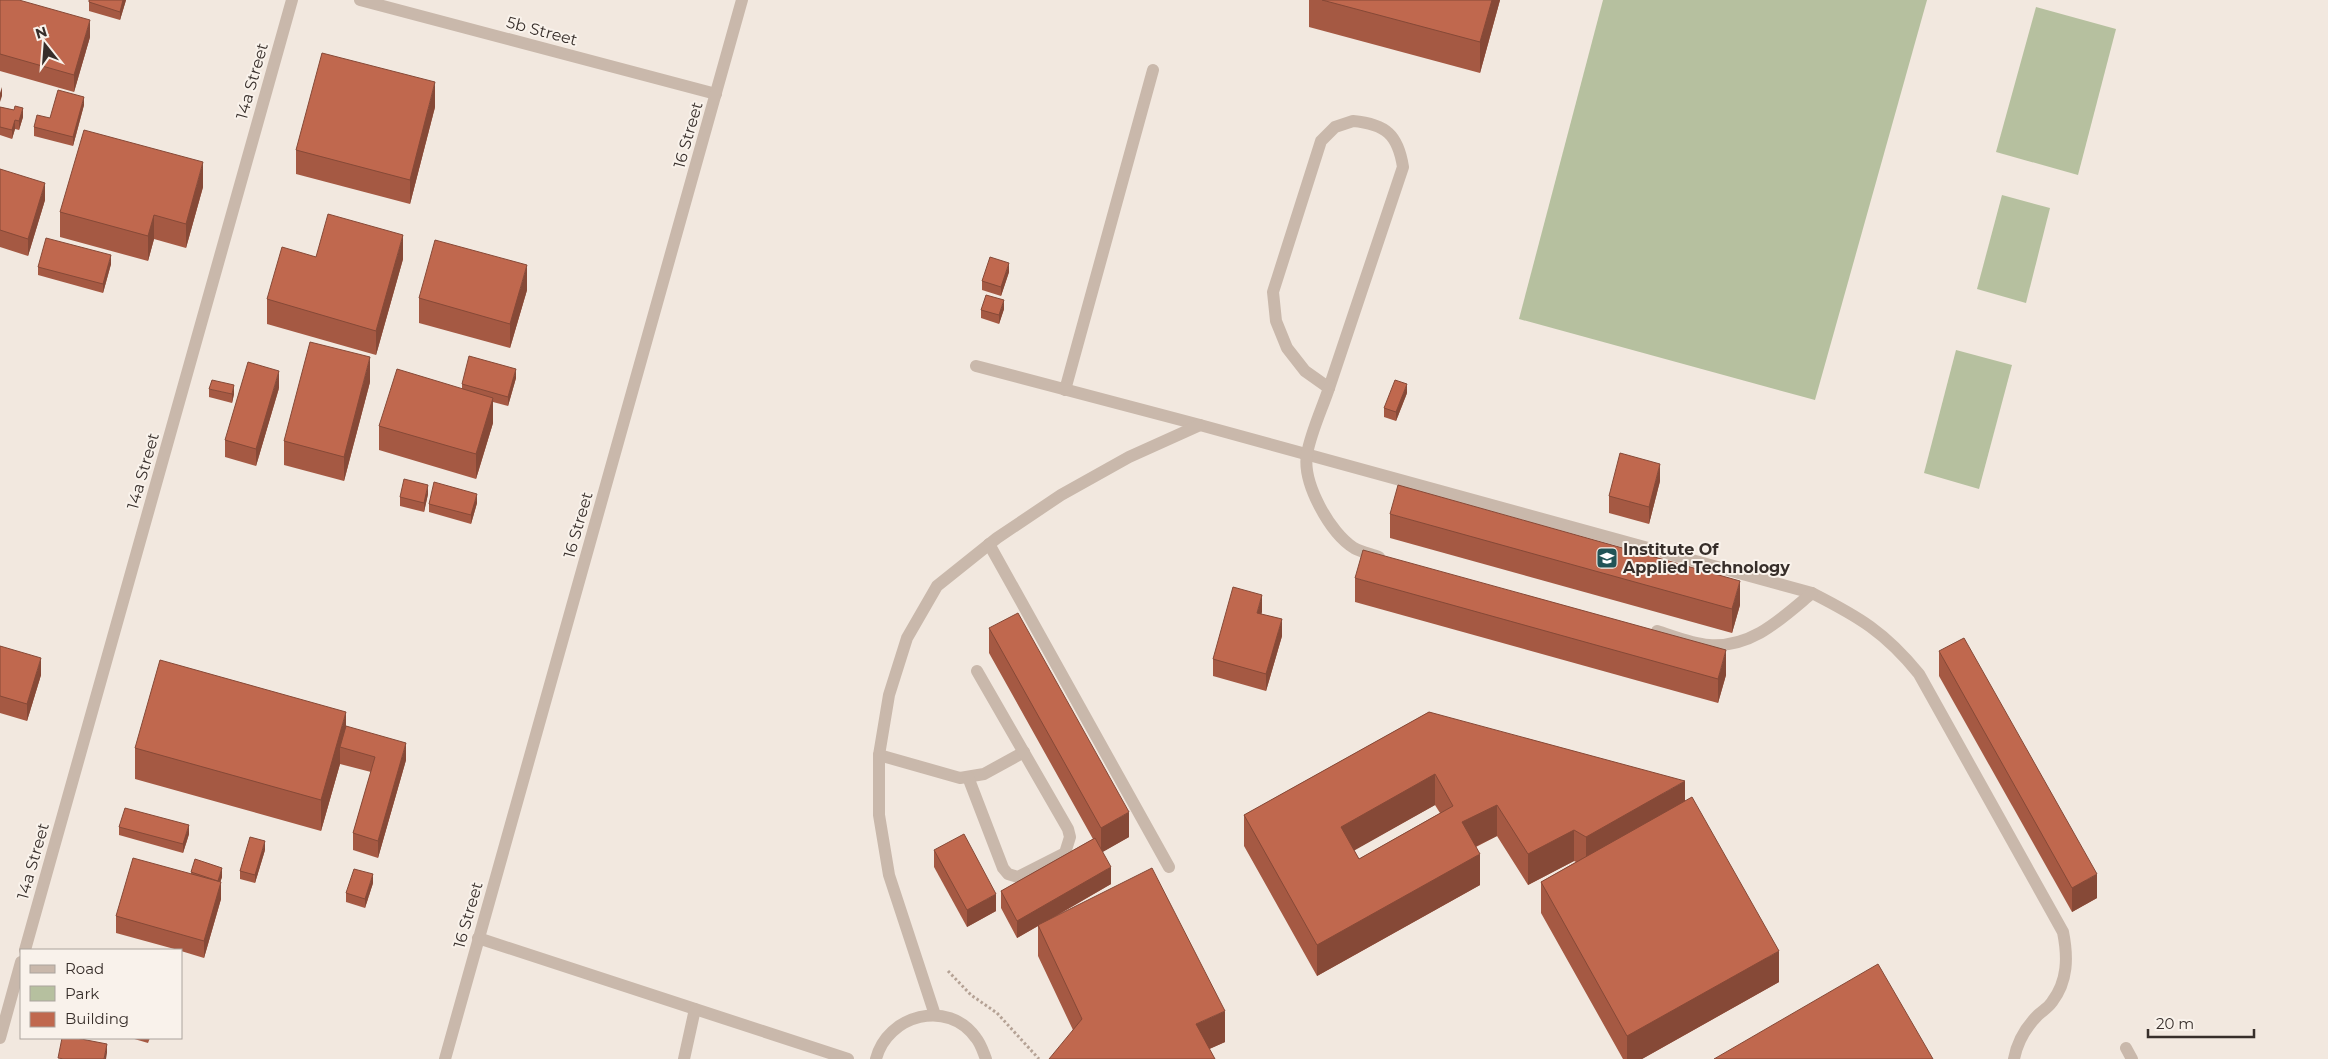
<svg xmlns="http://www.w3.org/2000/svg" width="2328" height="1059" viewBox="0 0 2328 1059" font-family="Montserrat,sans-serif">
  <rect width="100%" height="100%" fill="#f2e8df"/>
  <g fill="#b6c09f">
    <polygon points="1603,0 1927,0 1815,400 1519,319"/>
    <polygon points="2036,7 2116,29 2078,175 1996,152"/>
    <polygon points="2002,195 2050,208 2026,303 1977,289"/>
    <polygon points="1956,350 2012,365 1979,489 1924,473"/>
  </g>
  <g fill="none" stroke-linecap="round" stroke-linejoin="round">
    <polyline stroke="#b5a295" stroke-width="3" stroke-dasharray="2.5 2.5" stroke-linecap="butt" points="948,971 971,995 997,1013 1039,1059"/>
    <g stroke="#c9b8ab" stroke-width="12">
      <polyline points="360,0 716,94"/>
      <path d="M1353,121C1386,124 1398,135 1403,167L1329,388L1305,371L1287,348L1276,321L1273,292L1321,141L1335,127Z"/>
      <path d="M976,366L1200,425L1812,593C1859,617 1885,632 1919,674L2063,932C2068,957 2068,981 2052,1002C2048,1008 2042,1011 2038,1015C2026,1027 2017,1043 2014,1059"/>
      <path d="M1329,388C1322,409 1311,432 1307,454C1302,483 1330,533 1354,548C1361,552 1371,554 1379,557"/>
      <polyline points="1065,390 1153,70"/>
      <polyline points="989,544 1169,867"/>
      <path d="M1657,631C1673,636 1692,644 1709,645C1752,648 1781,619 1812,593"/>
      <polyline points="879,755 960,778 984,774 1024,752"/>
      <polyline points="968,777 1003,868 1008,874 1018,877 1065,853 1070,837 1068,829 977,671"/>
      <polyline points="478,938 848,1059"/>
      <polyline points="25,950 292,0"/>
      <polyline points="935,1015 889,875 879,815 879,755 889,695 907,638 937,586 997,538 1061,495 1129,457 1200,425"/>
      <polyline points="0,1038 21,962"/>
      <polyline points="2126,1048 2132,1059"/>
      <polyline points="684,1059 695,1009"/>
      <path d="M876,1059C887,1015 948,998 976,1038C981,1044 983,1052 986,1059"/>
    </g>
    <polyline stroke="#c9b8ab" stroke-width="12" points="445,1059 742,0"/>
  </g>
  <g fill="#a55943" fill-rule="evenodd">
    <polygon points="0,0 90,37 74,92 0,71"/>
    <polygon points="89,0 126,0 120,20 89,11"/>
    <polygon points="1309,0 1500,0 1480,73 1309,27"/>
    <polygon points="84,105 73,146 34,136 34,127 50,118"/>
    <polygon points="0,107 14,110 23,117 19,130 15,129 12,139 0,135"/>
    <polygon points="435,107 410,204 296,174 296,150"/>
    <polygon points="0,169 45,200 28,256 0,247"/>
    <polygon points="203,187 186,248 154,239 148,261 60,237 60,212"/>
    <polygon points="316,257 403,259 376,355 267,324 267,299"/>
    <polygon points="111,264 103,293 38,275 38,267"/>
    <polygon points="1009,272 1001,296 982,290 982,281"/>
    <polygon points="527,290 510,348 419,323 419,298"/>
    <polygon points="1004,309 999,324 981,318 981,310"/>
    <polygon points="516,378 508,406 493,402 493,423 476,479 379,450 379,426 462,389 462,384"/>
    <polygon points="370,382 344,481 284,465 284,441"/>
    <polygon points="279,388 256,466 225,457 225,440"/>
    <polygon points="209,389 234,394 232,403 209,397"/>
    <polygon points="1407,393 1396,421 1384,417 1384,408"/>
    <polygon points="1660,481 1649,524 1609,513 1609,496"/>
    <polygon points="428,494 424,512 400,506 400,497"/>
    <polygon points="477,503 471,524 429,512 429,504"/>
    <polygon points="1390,514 1740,605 1732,633 1390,538"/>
    <polygon points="1355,578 1726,675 1718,703 1355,602"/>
    <polygon points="1262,612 1261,614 1282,636 1266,691 1213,676 1213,659"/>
    <polygon points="989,628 1129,837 1102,852 1111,884 1046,922 1225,1042 1209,1049 1073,1030 1038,956 1038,926 1017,938 1001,908 1001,891 1093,839 989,653"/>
    <polygon points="0,646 41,675 27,721 0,713"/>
    <polygon points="1939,651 2097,898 2072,912 1939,676"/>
    <path d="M1429,712L1685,801L1779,982L1642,1059H1623L1541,913V882L1576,862L1574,861L1528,885L1497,836L1476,847L1480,885L1317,976L1244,846V815ZM1435,805L1440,813L1359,859L1354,850Z"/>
    <polygon points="346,726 406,760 378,858 353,850 353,833 371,772 340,764 321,831 135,779 135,748"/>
    <polygon points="119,827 189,834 183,853 119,835"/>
    <polygon points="265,850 255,883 240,879 240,871"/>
    <polygon points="934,850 996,911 967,927 934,867"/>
    <polygon points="191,872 222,877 220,882 221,899 204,958 181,951 181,950 178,950 116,933 116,916 191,874"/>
    <polygon points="373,883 365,908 346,902 346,893"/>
    <polygon points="131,1038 150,1038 148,1043"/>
  </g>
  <g fill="#864937">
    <polygon points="123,0 126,0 120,20 120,12"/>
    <polygon points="1492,0 1500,0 1480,73 1480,42"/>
    <polygon points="90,20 90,37 74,92 74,75"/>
    <polygon points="435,82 435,107 410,204 410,180"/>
    <polygon points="2,87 2,96 0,102 0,93"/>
    <polygon points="84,97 84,105 73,146 73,137"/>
    <polygon points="23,108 23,117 19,130 19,121"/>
    <polygon points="15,120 15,129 12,139 12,130"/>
    <polygon points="203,162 203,187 186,248 186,224"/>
    <polygon points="45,183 45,200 28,256 28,239"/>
    <polygon points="154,215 154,239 148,261 148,236"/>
    <polygon points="403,235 403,259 376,355 376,331"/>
    <polygon points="111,255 111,264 103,293 103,284"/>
    <polygon points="1009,263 1009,272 1001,296 1001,287"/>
    <polygon points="527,265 527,290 510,348 510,324"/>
    <polygon points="1004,300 1004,309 999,324 999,315"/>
    <polygon points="370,357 370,382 344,481 344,457"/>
    <polygon points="516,369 516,378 508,406 508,397"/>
    <polygon points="279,371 279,388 256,466 256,449"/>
    <polygon points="1407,384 1407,393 1396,421 1396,412"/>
    <polygon points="234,385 234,394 232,403 232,394"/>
    <polygon points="493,398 493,423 476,479 476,454"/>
    <polygon points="1660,464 1660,481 1649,524 1649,507"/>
    <polygon points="428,485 428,494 424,512 424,503"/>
    <polygon points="477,494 477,503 471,524 471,515"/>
    <polygon points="1740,581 1740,605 1732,633 1732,609"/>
    <polygon points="1262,595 1262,612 1257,630 1257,613"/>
    <polygon points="1282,619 1282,636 1266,691 1266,674"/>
    <polygon points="1726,650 1726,675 1718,703 1718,679"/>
    <polygon points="41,658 41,675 27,721 27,704"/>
    <polygon points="346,712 346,743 340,747 340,764 321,831 321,800"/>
    <polygon points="406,743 406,760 378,858 378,841"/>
    <polygon points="1435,774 1435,805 1341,858 1341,827"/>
    <polygon points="1685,781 1685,812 1586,868 1586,837"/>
    <polygon points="1497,805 1497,836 1462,853 1462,822"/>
    <polygon points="1129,812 1129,837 1101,853 1101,828"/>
    <polygon points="189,825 189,834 183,853 183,844"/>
    <polygon points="1574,830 1574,861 1528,885 1528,854"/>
    <polygon points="265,841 265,850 255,883 255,875"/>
    <polygon points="1480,854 1480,885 1317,976 1317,945"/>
    <polygon points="1111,867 1111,884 1017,938 1017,921"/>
    <polygon points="222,868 222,877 218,890 218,881"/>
    <polygon points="373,874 373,883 365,908 365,899"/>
    <polygon points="2097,874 2097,898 2072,912 2072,888"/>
    <polygon points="221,882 221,899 204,958 204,941"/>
    <polygon points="996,894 996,911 967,927 967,910"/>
    <polygon points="1779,951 1779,982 1642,1059 1627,1059 1627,1036"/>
    <polygon points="1225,1011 1225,1042 1196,1055 1196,1024"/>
    <polygon points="107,1044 107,1053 106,1059 104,1059"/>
  </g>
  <g fill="#c0684e" stroke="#864937" fill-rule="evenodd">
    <polygon points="0,0 19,0 90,20 74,75 0,54"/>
    <polygon points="89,0 123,0 120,12 89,2"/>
    <polygon points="1322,0 1492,0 1480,42"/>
    <polygon points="322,53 435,82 410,180 296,150"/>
    <polygon points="58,90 84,97 73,137 34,127 37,115 50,118"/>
    <polygon points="15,106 23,108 19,121 15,120 12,130 0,127 0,107 14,110"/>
    <polygon points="84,130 203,162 186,224 154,215 148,236 60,212"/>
    <polygon points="0,169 45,183 28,239 0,230"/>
    <polygon points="328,214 403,235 376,331 267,299 282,247 316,257"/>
    <polygon points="46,238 111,255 103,284 38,267"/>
    <polygon points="435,240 527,265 510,324 419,298"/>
    <polygon points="990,257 1009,263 1001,287 982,281"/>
    <polygon points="986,295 1004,300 999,315 981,310"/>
    <polygon points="310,342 370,357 344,457 284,441"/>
    <polygon points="469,356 516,369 508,397 462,384"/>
    <polygon points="248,362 279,371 256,449 225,440"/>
    <polygon points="397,369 493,398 476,454 379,426"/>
    <polygon points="212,380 234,385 232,394 209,389"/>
    <polygon points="1395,380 1407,384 1396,412 1384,408"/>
    <polygon points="1620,453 1660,464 1649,507 1609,496"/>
    <polygon points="404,479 428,485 424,503 400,497"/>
    <polygon points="434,482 477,494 471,515 429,504"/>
    <polygon points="1398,485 1740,581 1732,609 1390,514"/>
    <polygon points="1363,550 1726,650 1718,679 1355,578"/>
    <polygon points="1233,587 1262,595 1257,613 1282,619 1266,674 1213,659"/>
    <polygon points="1018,613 1129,812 1101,828 989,628"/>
    <polygon points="1964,638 2097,874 2072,888 1939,651"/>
    <polygon points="0,646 41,658 27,704 0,696"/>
    <polygon points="160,660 346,712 321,800 135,748"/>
    <path d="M1429,712L1685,781L1586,837L1574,830L1528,854L1497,805L1462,822L1480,854L1317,945L1244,815ZM1435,774L1453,806L1359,859L1341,827Z"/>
    <polygon points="346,726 406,743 378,841 353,833 375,757 340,747"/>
    <polygon points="1692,797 1779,951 1627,1036 1541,882"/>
    <polygon points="125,808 189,825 183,844 119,827"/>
    <polygon points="964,834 996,894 967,910 934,850"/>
    <polygon points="250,837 265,841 255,875 240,871"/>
    <polygon points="1095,838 1111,867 1017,921 1001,891"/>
    <polygon points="133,858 221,882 204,941 116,916"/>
    <polygon points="195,859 222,868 218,881 191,872"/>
    <polygon points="1152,868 1225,1011 1196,1024 1215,1059 1049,1059 1082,1019 1038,925"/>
    <polygon points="354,869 373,874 365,899 346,893"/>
    <polygon points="1878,964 1933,1059 1714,1059"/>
    <polygon points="62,1038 76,1038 107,1044 104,1059 64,1059 58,1058"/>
  </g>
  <defs>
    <g id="university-square" transform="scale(1.125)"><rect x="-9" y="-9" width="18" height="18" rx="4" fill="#215457" stroke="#f9f2eb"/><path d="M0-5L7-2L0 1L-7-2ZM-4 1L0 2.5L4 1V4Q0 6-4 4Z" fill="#fff"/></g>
  </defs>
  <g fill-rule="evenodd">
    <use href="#university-square" x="1607" y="558"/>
  </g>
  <g text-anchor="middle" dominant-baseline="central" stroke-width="4" stroke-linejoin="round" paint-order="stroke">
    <g font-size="16" fill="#372e2a" stroke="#f9f2eb">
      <text transform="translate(542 31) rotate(15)">5b Street</text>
      <text transform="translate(252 81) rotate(-74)">14a Street</text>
      <text transform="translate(688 135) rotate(-74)">16 Street</text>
      <text transform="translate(143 471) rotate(-74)">14a Street</text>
      <text transform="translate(578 525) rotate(-74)">16 Street</text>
      <text transform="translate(33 861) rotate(-74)">14a Street</text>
      <text transform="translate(468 915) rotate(-74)">16 Street</text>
    </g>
    <g font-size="16" font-weight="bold" fill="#372e2a" stroke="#f9f2eb" text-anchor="start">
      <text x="1623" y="549">Institute Of<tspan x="1623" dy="18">Applied Technology</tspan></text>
    </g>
  </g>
  <rect x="20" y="949" width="162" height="90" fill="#f9f2eb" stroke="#aba49e"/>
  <rect x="30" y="965" width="25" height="8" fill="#c9b8ab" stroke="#aba49e"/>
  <text x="65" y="974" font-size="15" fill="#372e2a">Road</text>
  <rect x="30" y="986" width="25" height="15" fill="#b6c09f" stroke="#aba49e"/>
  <text x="65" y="999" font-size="15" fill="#372e2a">Park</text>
  <rect x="30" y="1012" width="25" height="15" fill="#c0684e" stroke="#aba49e"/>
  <text x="65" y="1024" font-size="15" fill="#372e2a">Building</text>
  <g transform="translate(45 45) rotate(343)" stroke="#f9f2eb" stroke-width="4" paint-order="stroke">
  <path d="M0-4L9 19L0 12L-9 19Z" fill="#372e2a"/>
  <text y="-8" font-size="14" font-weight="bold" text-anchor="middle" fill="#372e2a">N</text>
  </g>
  <path d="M2148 1029v8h106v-8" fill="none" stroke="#372e2a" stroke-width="2.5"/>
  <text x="2156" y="1029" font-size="15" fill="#372e2a" stroke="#f9f2eb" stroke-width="4" paint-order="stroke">20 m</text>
</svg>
